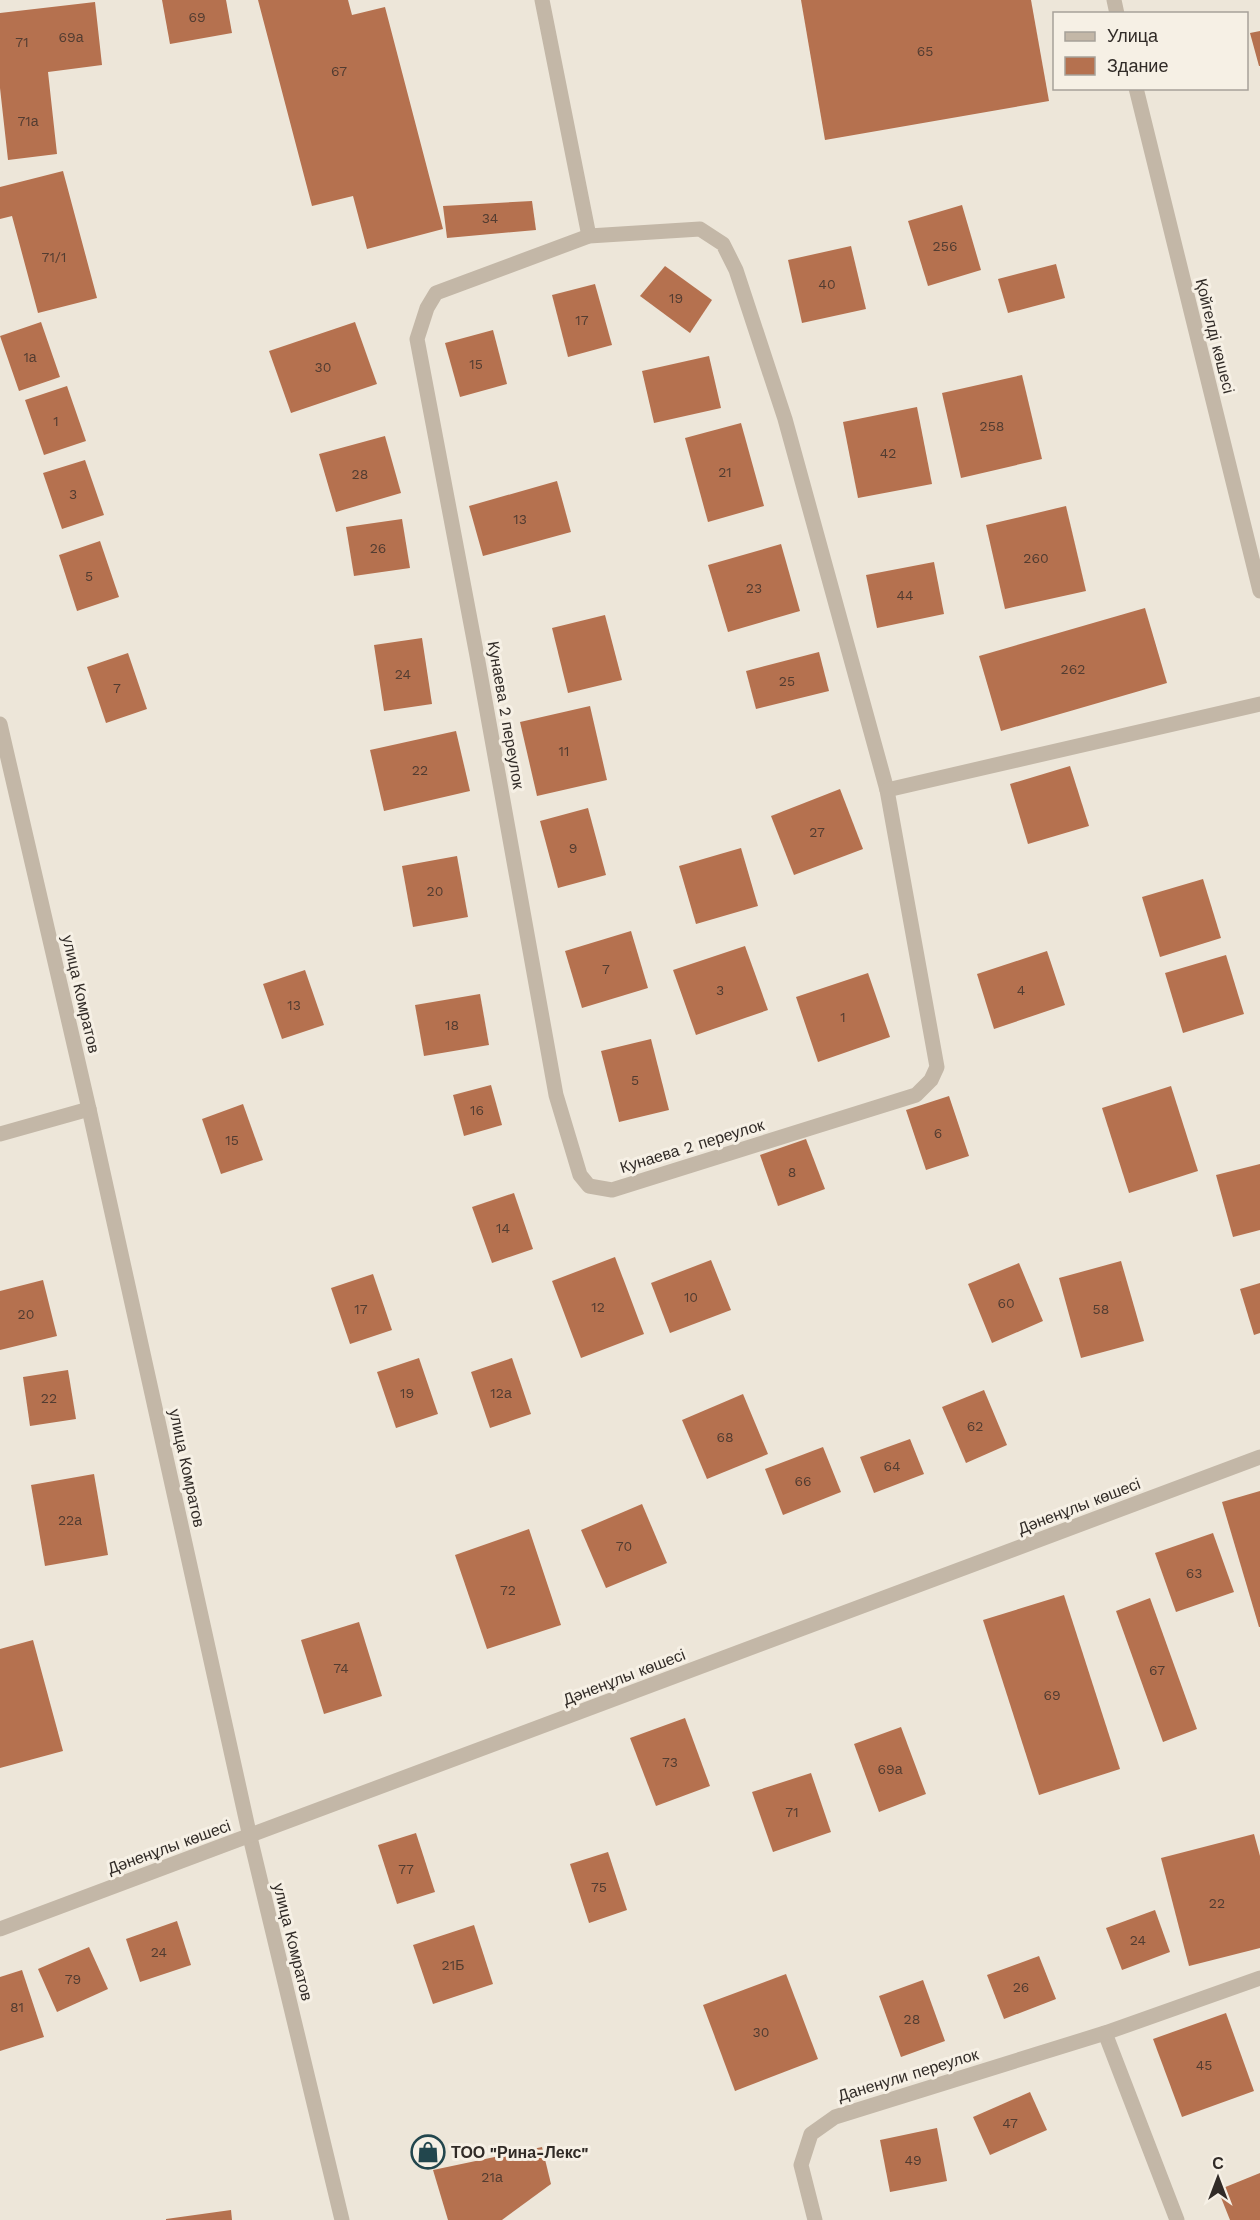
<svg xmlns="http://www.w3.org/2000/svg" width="1260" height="2220" viewBox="0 0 1260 2220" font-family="'Work Sans',sans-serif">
  <rect width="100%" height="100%" fill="#ede6d9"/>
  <g fill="#b5714f">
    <polygon points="162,0 226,0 232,33 170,44"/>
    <polygon points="258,0 348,0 352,15 385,7 443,229 367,249 353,196 312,206"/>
    <polygon points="801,0 1031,0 1049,101 825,140"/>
    <polygon points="95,2 102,65 48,72 57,154 8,160 0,88 0,13"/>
    <polygon points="1260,31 1260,66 1259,66 1250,33"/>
    <polygon points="63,171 97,298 38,313 12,216 0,219 0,187"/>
    <polygon points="532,201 536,230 447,238 443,206"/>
    <polygon points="962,205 981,270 928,286 908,221"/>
    <polygon points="851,246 866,309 802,323 788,260"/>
    <polygon points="1056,264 1065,298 1008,313 998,279"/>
    <polygon points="665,266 712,300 690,333 640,296"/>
    <polygon points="595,284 612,345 568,357 552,295"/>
    <polygon points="41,322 60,377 19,391 0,336"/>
    <polygon points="355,322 377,384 291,413 269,351"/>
    <polygon points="493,330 507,384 460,397 445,343"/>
    <polygon points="709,356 721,408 654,423 642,371"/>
    <polygon points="1022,375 1042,459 961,478 942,393"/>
    <polygon points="67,386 86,441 44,455 25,400"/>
    <polygon points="917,407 932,484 858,498 843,422"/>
    <polygon points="741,423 764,506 708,522 685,438"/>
    <polygon points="385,436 401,493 336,512 319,454"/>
    <polygon points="85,460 104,515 62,529 43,473"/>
    <polygon points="557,481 571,532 483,556 469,506"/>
    <polygon points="1066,506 1086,591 1005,609 986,525"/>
    <polygon points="402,519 410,568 354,576 346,527"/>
    <polygon points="100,541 119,597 77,611 59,555"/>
    <polygon points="781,544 800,611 728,632 708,565"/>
    <polygon points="934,562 944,614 877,628 866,575"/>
    <polygon points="1145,608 1167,683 1001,731 979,656"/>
    <polygon points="605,615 622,680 568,693 552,628"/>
    <polygon points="422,638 432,704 384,711 374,645"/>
    <polygon points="819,652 829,691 756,709 746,671"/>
    <polygon points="128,653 147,709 106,723 87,667"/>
    <polygon points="590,706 607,780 537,796 520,722"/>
    <polygon points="456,731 470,791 384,811 370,750"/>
    <polygon points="1070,766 1089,826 1028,844 1010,784"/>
    <polygon points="840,789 863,849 794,875 771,816"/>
    <polygon points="588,808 606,875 558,888 540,821"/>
    <polygon points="741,848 758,906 696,924 679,866"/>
    <polygon points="457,856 468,917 413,927 402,866"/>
    <polygon points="1203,879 1221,938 1160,957 1142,897"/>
    <polygon points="631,931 648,988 582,1008 565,951"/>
    <polygon points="745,946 768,1010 696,1035 673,970"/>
    <polygon points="1047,951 1065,1005 994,1029 977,974"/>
    <polygon points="1226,955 1244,1014 1183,1033 1165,973"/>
    <polygon points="305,970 324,1025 282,1039 263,984"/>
    <polygon points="868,973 890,1037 818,1062 796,997"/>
    <polygon points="480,994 489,1045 424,1056 415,1005"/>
    <polygon points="651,1039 669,1110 619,1122 601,1051"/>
    <polygon points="491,1085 502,1125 464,1136 453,1095"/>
    <polygon points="1171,1086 1198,1171 1129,1193 1102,1108"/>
    <polygon points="949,1096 969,1156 926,1170 906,1110"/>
    <polygon points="243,1104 263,1160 221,1174 202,1119"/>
    <polygon points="806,1139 825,1189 778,1206 760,1155"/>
    <polygon points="1260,1164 1260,1230 1233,1237 1216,1175"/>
    <polygon points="514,1193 533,1249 492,1263 472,1207"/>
    <polygon points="615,1257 644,1334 581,1358 552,1281"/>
    <polygon points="711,1260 731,1310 670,1333 651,1283"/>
    <polygon points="1121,1261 1144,1341 1081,1358 1059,1278"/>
    <polygon points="1019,1263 1043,1321 992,1343 968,1284"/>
    <polygon points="373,1274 392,1330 350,1344 331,1288"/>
    <polygon points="43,1280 57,1336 0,1350 0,1291"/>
    <polygon points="1260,1283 1260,1333 1254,1335 1240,1289"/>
    <polygon points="419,1358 438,1414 396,1428 377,1372"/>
    <polygon points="512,1358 531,1414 490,1428 471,1372"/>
    <polygon points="68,1370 76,1419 30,1426 23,1377"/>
    <polygon points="984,1390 1007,1445 966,1463 942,1407"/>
    <polygon points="743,1394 768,1454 707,1479 682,1420"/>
    <polygon points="910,1439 924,1474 874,1493 860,1457"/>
    <polygon points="823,1447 841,1492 783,1515 765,1469"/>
    <polygon points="94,1474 108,1555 45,1566 31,1485"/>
    <polygon points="1260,1491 1260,1627 1259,1627 1222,1502"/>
    <polygon points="642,1504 667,1563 606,1588 581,1530"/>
    <polygon points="529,1529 561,1625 487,1649 455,1555"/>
    <polygon points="1213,1533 1234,1592 1176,1612 1155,1553"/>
    <polygon points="1064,1595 1120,1769 1039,1795 983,1620"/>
    <polygon points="1150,1598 1197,1729 1163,1742 1116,1611"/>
    <polygon points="359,1622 382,1696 324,1714 301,1640"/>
    <polygon points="33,1640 63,1751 0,1768 0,1649"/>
    <polygon points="685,1718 710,1786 656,1806 630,1738"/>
    <polygon points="901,1727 926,1794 879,1812 854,1744"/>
    <polygon points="811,1773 831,1832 773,1852 752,1792"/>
    <polygon points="416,1833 435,1892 397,1904 378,1845"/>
    <polygon points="1254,1834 1260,1856 1260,1948 1189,1966 1161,1858"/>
    <polygon points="608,1852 627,1910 589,1923 570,1864"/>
    <polygon points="1155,1910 1170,1952 1122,1970 1106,1928"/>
    <polygon points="177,1921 191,1965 140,1982 126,1939"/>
    <polygon points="474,1925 493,1984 433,2004 413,1945"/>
    <polygon points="89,1947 108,1989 57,2012 38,1969"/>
    <polygon points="1039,1956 1056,1999 1004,2019 987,1975"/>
    <polygon points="22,1970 44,2037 0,2051 0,1977"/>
    <polygon points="786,1974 818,2059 735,2091 703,2005"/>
    <polygon points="923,1980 945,2041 901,2057 879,1996"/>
    <polygon points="1226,2013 1254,2091 1182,2117 1153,2039"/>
    <polygon points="1030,2092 1047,2130 990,2155 973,2117"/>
    <polygon points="937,2128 947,2181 890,2192 880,2140"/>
    <polygon points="542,2147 551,2184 502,2220 448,2220 433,2170"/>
    <polygon points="1260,2173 1260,2220 1230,2220 1218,2190"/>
    <polygon points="231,2210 232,2220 166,2220 166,2219"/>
  </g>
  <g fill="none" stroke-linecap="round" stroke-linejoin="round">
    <g stroke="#c3b7a7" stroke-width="15">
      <polyline points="542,0 589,236"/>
      <polyline points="1114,0 1117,14"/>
      <polyline points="1136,88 1260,591"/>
      <polygon points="700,229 723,244 736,270 785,419 887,790 937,1067 931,1080 916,1095 612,1190 589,1186 580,1175 556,1095 477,656 417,339 427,308 436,293 589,236"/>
      <polyline points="0,724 89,1109 250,1837 342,2220"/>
      <polyline points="887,790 1260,704"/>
      <polyline points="0,1134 89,1109"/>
      <polyline points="0,1929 1260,1457"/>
      <polyline points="1105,2033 1177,2220"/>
      <polyline points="815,2220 801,2165 811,2134 835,2117 1105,2033 1260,1978"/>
    </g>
  </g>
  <defs>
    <g id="shop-ring" transform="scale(1.725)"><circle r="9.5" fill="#f6f0e5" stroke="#22464d" stroke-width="1.5"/><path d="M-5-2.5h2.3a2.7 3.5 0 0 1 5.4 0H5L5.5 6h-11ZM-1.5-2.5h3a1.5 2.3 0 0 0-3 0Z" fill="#22464d"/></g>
  </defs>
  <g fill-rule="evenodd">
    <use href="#shop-ring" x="428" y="2152"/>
  </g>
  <g text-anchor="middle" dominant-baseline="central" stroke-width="6" stroke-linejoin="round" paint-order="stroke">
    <g font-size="14" fill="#523c31">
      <text x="197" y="17">69</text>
      <text x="71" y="37">69а</text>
      <text x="22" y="42">71</text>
      <text x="925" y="51">65</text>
      <text x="339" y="71">67</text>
      <text x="28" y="121">71а</text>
      <text x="490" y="218">34</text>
      <text x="945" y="246">256</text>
      <text x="54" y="257">71/1</text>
      <text x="827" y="284">40</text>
      <text x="676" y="298">19</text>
      <text x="582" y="320">17</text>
      <text x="30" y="357">1а</text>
      <text x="476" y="364">15</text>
      <text x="323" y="367">30</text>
      <text x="56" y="421">1</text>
      <text x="992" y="426">258</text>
      <text x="888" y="453">42</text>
      <text x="725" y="472">21</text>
      <text x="360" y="474">28</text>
      <text x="73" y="494">3</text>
      <text x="520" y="519">13</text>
      <text x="378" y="548">26</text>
      <text x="1036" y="558">260</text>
      <text x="89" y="576">5</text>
      <text x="754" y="588">23</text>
      <text x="905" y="595">44</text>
      <text x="1073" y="669">262</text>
      <text x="403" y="674">24</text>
      <text x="787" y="681">25</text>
      <text x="117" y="688">7</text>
      <text x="564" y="751">11</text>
      <text x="420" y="770">22</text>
      <text x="817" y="832">27</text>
      <text x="573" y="848">9</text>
      <text x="435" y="891">20</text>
      <text x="606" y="969">7</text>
      <text x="720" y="990">3</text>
      <text x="1021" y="990">4</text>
      <text x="294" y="1005">13</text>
      <text x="843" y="1017">1</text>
      <text x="452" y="1025">18</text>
      <text x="635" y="1080">5</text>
      <text x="477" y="1110">16</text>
      <text x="938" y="1133">6</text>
      <text x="232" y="1140">15</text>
      <text x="792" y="1172">8</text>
      <text x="503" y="1228">14</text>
      <text x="691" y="1297">10</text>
      <text x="1006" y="1303">60</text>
      <text x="598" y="1307">12</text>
      <text x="361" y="1309">17</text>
      <text x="1101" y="1309">58</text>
      <text x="26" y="1314">20</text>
      <text x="407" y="1393">19</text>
      <text x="501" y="1393">12а</text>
      <text x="49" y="1398">22</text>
      <text x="975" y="1426">62</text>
      <text x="725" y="1437">68</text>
      <text x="892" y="1466">64</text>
      <text x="803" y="1481">66</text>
      <text x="70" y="1520">22а</text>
      <text x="624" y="1546">70</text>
      <text x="1194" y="1573">63</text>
      <text x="508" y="1590">72</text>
      <text x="341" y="1668">74</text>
      <text x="1157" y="1670">67</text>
      <text x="1052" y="1695">69</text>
      <text x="670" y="1762">73</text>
      <text x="890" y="1769">69а</text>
      <text x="792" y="1812">71</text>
      <text x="406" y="1869">77</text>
      <text x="599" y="1887">75</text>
      <text x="1217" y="1903">22</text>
      <text x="1138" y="1940">24</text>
      <text x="159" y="1952">24</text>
      <text x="453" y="1965">21Б</text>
      <text x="73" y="1979">79</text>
      <text x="1021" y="1987">26</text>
      <text x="17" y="2007">81</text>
      <text x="912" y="2019">28</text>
      <text x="761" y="2032">30</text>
      <text x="1204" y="2065">45</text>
      <text x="1010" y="2123">47</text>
      <text x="913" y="2160">49</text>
      <text x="492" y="2177">21а</text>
    </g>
    <g font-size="16" fill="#312b27" stroke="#f6f0e5">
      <text transform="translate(1215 336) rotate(76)">Қойгелді көшесі</text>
      <text transform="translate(506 715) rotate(80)">Кунаева 2 переулок</text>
      <text transform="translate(81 994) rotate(77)">улица Комратов</text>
      <text transform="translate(692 1146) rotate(-17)">Кунаева 2 переулок</text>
      <text transform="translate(187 1468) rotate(78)">улица Комратов</text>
      <text transform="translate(1079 1506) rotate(-21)">Дәненұлы көшесі</text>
      <text transform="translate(624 1677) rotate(-21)">Дәненұлы көшесі</text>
      <text transform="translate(169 1847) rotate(-20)">Дәненұлы көшесі</text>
      <text transform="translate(293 1942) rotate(76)">улица Комратов</text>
      <text transform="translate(908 2075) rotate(-17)">Даненули переулок</text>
    </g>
    <g font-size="16" font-weight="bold" fill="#312b27" stroke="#f6f0e5" text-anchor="start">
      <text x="451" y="2152">ТОО "Рина-Лекс"</text>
    </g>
  </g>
  <rect x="1053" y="12" width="195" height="78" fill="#f6f0e5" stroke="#a7a199" stroke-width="1.5"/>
  <rect x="1065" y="32" width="30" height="9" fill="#c3b7a7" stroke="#a7a199" stroke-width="1.5"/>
  <text x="1107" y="42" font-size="18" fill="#312b27">Улица</text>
  <rect x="1065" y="57" width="30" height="18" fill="#b5714f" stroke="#a7a199" stroke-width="1.5"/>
  <text x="1107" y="72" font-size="18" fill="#312b27">Здание</text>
  <g transform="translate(1218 2178)" stroke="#f6f0e5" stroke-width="4.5" paint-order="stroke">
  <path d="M0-4.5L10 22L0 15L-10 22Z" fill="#312b27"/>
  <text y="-9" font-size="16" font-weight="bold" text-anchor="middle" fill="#312b27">С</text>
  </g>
</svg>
